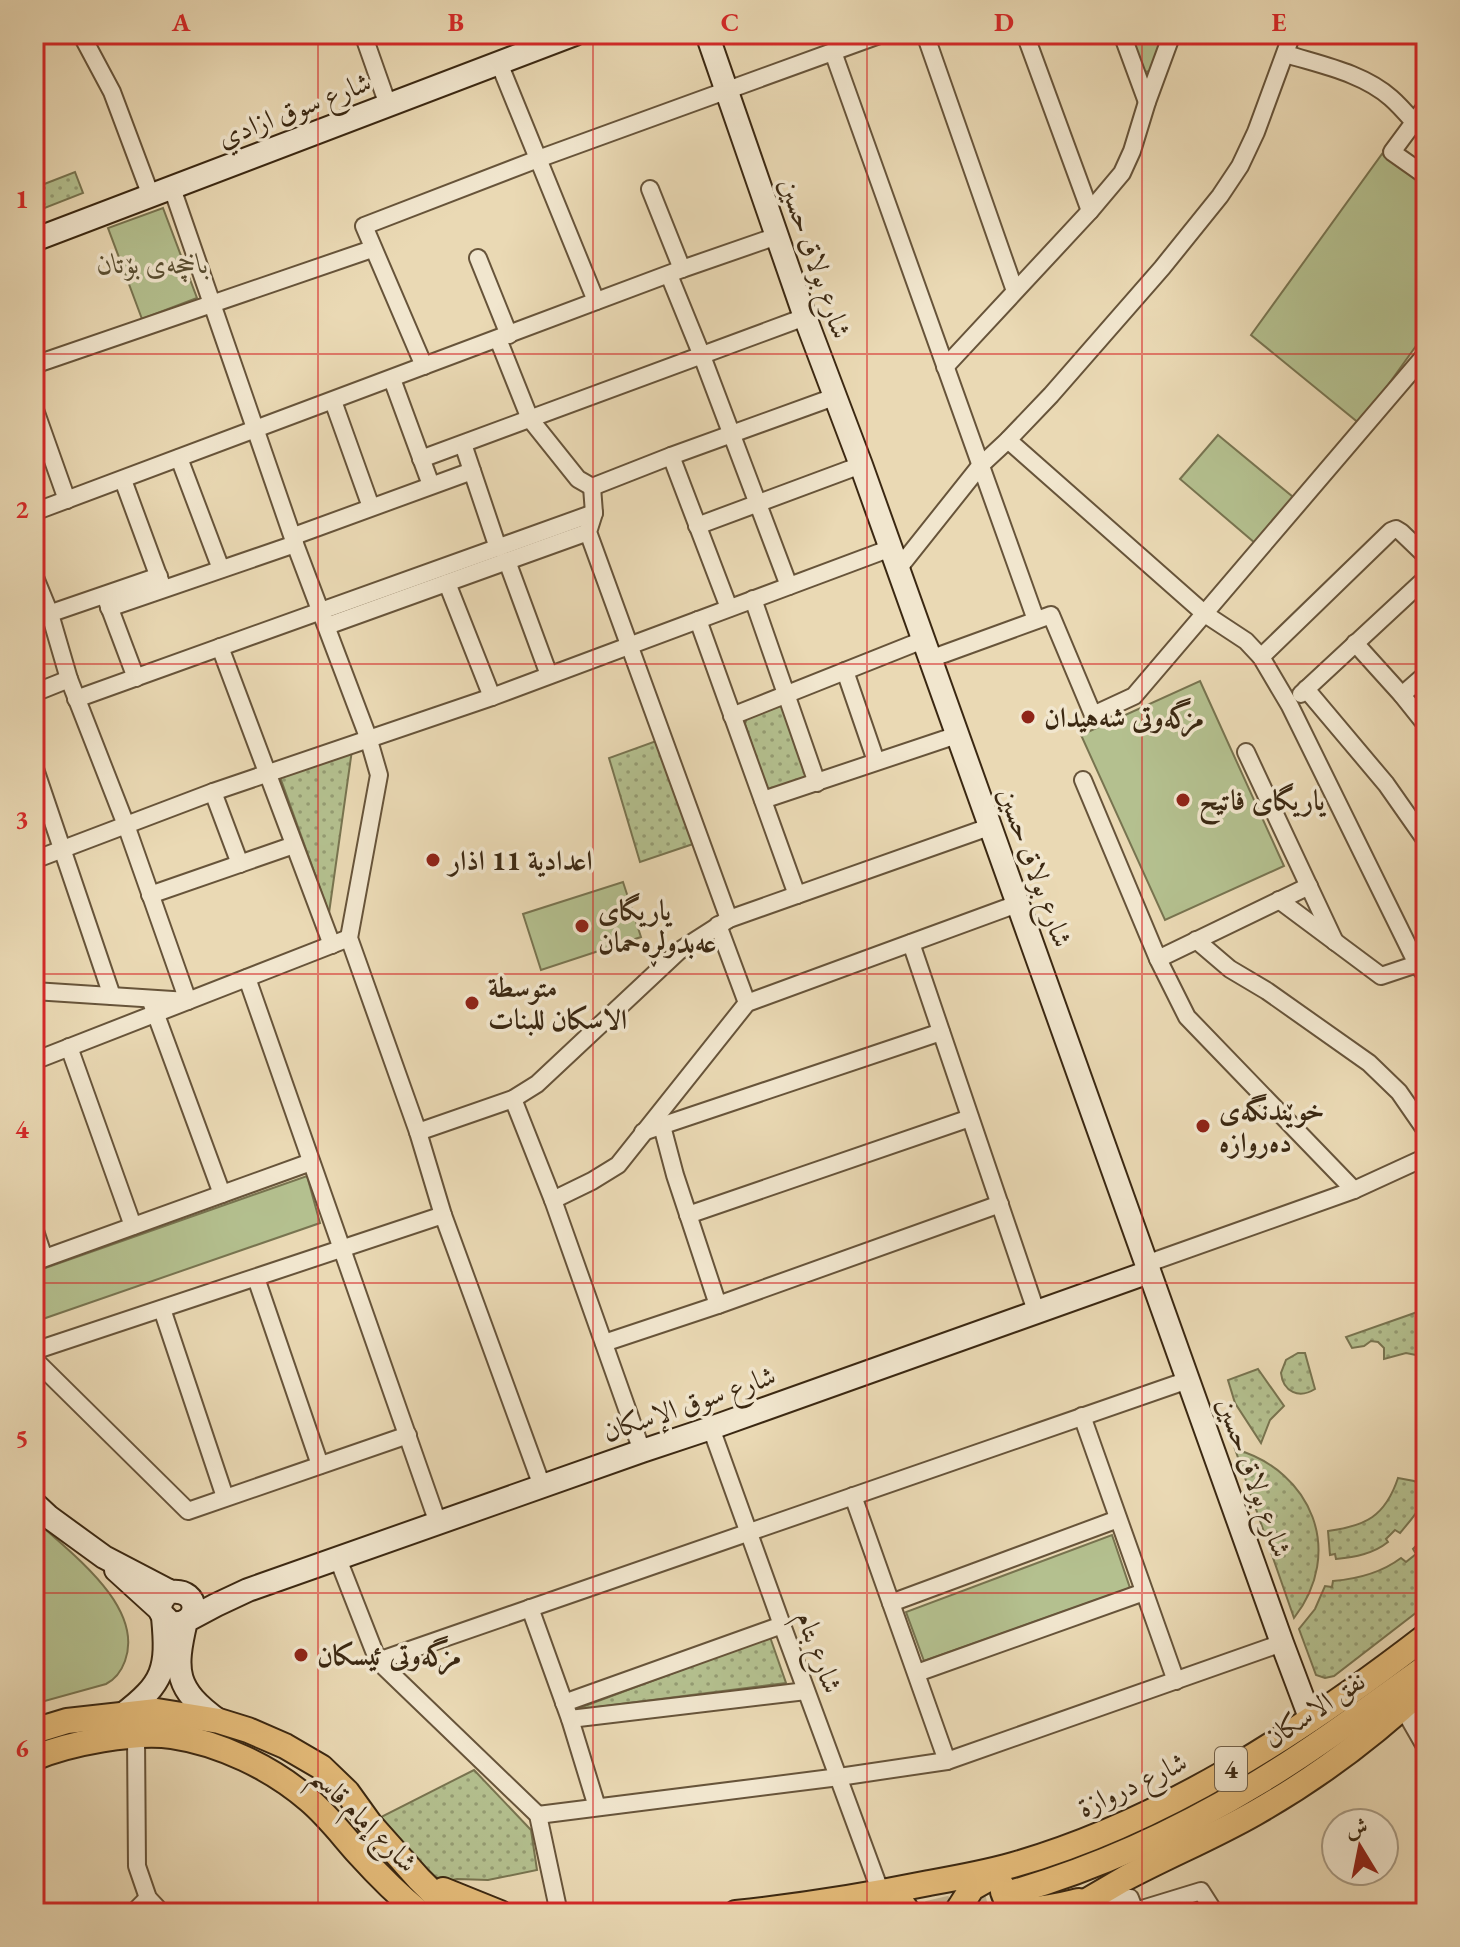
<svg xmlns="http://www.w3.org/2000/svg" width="1460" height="1947" viewBox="0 0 1460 1947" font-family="'EB Garamond',Amiri,serif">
  <defs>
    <pattern id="garden-dots" width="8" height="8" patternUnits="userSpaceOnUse" patternTransform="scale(2)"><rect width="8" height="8" fill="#b4c08f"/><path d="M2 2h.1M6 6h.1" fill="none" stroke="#949c73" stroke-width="1.8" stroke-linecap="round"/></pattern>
  </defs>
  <rect width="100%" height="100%" fill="#ead9b4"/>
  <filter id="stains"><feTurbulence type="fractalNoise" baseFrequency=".0025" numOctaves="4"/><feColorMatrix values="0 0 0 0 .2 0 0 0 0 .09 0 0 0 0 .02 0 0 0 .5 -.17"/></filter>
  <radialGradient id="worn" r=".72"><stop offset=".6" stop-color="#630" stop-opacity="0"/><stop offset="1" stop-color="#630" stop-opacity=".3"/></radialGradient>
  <g fill="#b4c08f" stroke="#787450" stroke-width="2">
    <polygon points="1128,34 1165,34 1150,71 1144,72"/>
    <polygon points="1382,154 1426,186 1426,332 1360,424 1251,335"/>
    <polygon points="163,208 197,298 142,319 108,228"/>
    <polygon points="1218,435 1293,497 1255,543 1180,479"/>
    <polygon points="1200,681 1284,866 1165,920 1081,735"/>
    <polygon points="623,882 641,937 541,970 523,914"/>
    <polygon points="307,1176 320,1223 34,1322 34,1272"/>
    <path d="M34,1519C69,1552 145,1606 125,1661C121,1672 116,1679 106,1684L34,1704Z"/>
    <polygon points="1112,1535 1130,1588 924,1661 906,1612"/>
  </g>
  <g fill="url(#garden-dots)" stroke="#787450" stroke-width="2">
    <polygon points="75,172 83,193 37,211 34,203 34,188"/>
    <polygon points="781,702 806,777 768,791 745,724 748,714"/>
    <polygon points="659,740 693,844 640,862 609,758"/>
    <polygon points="352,750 329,913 280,777"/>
    <polygon points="1426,1309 1426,1357 1406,1353 1384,1359 1384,1348 1378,1342 1371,1341 1364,1346 1352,1348 1346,1337"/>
    <path d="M1298,1353H1305L1315,1389C1299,1399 1283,1392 1281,1373L1286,1360Z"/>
    <polygon points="1258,1369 1284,1406 1270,1420 1261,1443 1235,1403 1228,1380"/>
    <path d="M1235,1449C1312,1471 1345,1552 1294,1618Z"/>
    <path d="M1398,1478L1414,1481L1423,1487L1422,1494L1425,1497C1419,1511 1410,1521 1400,1533L1395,1530L1386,1539L1388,1542C1373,1554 1355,1557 1336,1559L1335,1554L1330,1555L1328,1531C1365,1526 1385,1517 1398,1478Z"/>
    <path d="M1426,1536V1605L1334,1676L1325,1678L1316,1675L1299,1629L1315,1609L1325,1586L1332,1587L1333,1581C1357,1579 1381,1573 1401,1558L1406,1562L1416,1554L1413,1549Z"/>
    <polygon points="770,1637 786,1683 574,1710"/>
    <polygon points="474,1770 531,1830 537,1870 488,1880 457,1879 442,1882 419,1866 381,1817"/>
  </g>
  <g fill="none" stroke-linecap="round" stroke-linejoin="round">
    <polyline stroke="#c7b694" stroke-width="24" stroke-dasharray="24 12" stroke-linecap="butt" points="928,1913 1014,1892"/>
    <g stroke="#67543a" stroke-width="20">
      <g id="street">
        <polyline points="81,34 112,92 151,196"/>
        <polyline points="363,34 388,105"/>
        <polyline points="925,34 1015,291"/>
        <polyline points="1025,34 1090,211"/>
        <polyline points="1122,34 1147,102"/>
        <polyline points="833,52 1036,620"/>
        <path d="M1286,54C1321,65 1363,73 1391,98C1399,105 1406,113 1413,121"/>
        <polyline points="499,63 596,301"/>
        <polyline points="1426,106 1392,152 1426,176"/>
        <polyline points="172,188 295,544 368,737 379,775 349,938 418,1132 443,1215 542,1486"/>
        <polyline points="650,189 682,269"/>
        <polyline points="478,258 509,335"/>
        <polyline points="669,275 702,356 789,586"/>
        <polyline points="498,339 530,419 578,479 592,487"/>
        <polyline points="34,365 372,249"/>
        <polyline points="424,366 364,226 538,159 882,34"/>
        <polyline points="945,367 1090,211 1122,173 1132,151 1147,102 1172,34"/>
        <polyline points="392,379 431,485"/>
        <polyline points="333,401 371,507"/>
        <polyline points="34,407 67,500"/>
        <polyline points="1008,440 1205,614 1246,641 1261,657 1290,706 1417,964 1426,976"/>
        <polyline points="463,444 498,548"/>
        <polyline points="671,456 729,608"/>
        <polyline points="179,458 221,569"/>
        <polyline points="421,459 805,317"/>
        <polyline points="123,480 161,583"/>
        <polyline points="592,487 594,513 588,532 729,919"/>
        <polyline points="592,487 671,456 834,397"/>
        <polyline points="34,512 682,269 777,236"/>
        <polyline points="697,526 861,465"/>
        <polyline points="294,536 472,471"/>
        <polyline points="507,561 549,675"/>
        <polyline points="898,569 980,466 1008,440 1051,395 1162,268 1220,196 1240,166 1256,132 1292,34"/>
        <polyline points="34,575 50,614 69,679 126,825 188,1001 34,991"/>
        <polyline points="447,583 492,697"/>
        <polyline points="753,599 817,783"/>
        <polyline points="107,601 136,678"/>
        <polyline points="109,608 295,544"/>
        <polyline points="34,619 159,576"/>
        <polyline points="698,620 797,895"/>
        <polyline points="327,626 588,532"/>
        <polyline points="1355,643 1402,695 1426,725"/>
        <polyline points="220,647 332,945"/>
        <polyline points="1261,657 1391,531 1396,529 1401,532 1426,556"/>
        <polyline points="930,659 1051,615 1093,715 1134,696 1426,354"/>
        <polyline points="845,671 876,761"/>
        <polyline points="1306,689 1386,784 1426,841"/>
        <polyline points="34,693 69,679"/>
        <polyline points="1301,694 1426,578"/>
        <polyline points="1402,695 1426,674"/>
        <polyline points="76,699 594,513"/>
        <polyline points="732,716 923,640"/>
        <polyline points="1246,752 1335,942"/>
        <polyline points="34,766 112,996"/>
        <polyline points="1083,780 1158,959 1187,1017 1354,1190"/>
        <polyline points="213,792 240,864"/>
        <polyline points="763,800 957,735"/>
        <polyline points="34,860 213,792 492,697 891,548"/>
        <polyline points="150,895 294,845"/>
        <polyline points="1279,900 1381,976 1417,964"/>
        <polyline points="718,925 747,1003"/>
        <polyline points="1196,940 1230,969 1267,991 1369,1063 1399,1092 1426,1131"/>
        <polyline points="911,943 1036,1311"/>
        <polyline points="1158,959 1309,886"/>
        <polyline points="247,978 438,1523"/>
        <polyline points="152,1004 222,1194"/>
        <polyline points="69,1047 133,1226"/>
        <polyline points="34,1061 349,938"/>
        <polyline points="513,1099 553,1200 642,1451"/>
        <polyline points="662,1126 675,1175 718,1305"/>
        <polyline points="418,1132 513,1099 537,1084 679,951 729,919 989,827"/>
        <polyline points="643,1132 941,1032"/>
        <polyline points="553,1200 592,1181 618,1165 747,1003 1017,904"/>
        <polyline points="688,1215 970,1118"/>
        <polyline points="34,1228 44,1258"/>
        <polyline points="34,1262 311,1162"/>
        <polyline points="1146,1264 1354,1190 1426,1157"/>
        <polyline points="256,1278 320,1465"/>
        <polyline points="162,1309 225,1497"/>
        <polyline points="604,1343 718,1305 1000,1204"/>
        <polyline points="34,1351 443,1215"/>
        <polyline points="34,1359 188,1511 408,1435"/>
        <polyline points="1082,1416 1176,1681"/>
        <polyline points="711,1428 782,1625 881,1893"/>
        <polyline points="853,1496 947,1761"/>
        <polyline points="338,1559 378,1661 538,1815 559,1913"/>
        <polyline points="891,1603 1118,1519"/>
        <polyline points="530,1608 570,1719 597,1807"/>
        <polyline points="378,1661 1188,1380"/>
        <polyline points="917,1673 1144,1592"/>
        <polyline points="564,1703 782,1625"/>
        <polyline points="1403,1708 1426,1748"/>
        <polyline points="570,1719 806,1691"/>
        <polyline points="136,1737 137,1866 148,1898 162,1913"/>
        <polyline points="538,1815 839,1777 947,1761 1282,1643"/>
        <polyline points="1093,1899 1112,1900 1130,1898 1135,1911"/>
        <polyline points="133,1913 148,1898"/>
        <polyline points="1129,1913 1201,1891 1215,1913"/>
      </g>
    </g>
    <g stroke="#3b2812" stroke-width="26">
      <g id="secondary">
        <polyline points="707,34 805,317 861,465 1282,1643 1311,1720"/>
        <polyline points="34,240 575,34"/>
        <path d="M34,1503L49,1517L104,1557L171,1592C201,1588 201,1627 171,1623L161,1613C159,1604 162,1597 171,1592"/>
        <polyline points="116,1570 160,1610"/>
        <path d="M122,1715C164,1683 168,1669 163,1617"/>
        <path d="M219,1721C175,1689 174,1672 186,1621L216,1605L248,1590L642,1451L711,1428L1149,1272"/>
      </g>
    </g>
    <g stroke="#3b2812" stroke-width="28">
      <g id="primary">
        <polyline points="34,1731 67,1721 157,1711 219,1721 248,1730 285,1746 321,1767 347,1792 370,1824 419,1879 440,1900 458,1913"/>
        <path d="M34,1758C70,1743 134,1731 172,1736C220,1743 272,1768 309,1800C328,1816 342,1835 359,1854C378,1875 398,1895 420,1913"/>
        <path d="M1002,1886C1005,1922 1057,1906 1079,1901"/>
        <polyline points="443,1890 500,1913"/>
        <path d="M1014,1892C1100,1867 1182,1829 1259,1782C1317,1747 1371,1706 1426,1667"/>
        <path d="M881,1893C894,1897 902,1900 908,1913"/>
        <path d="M736,1913C801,1906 865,1896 929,1883C957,1878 985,1873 1013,1865C1163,1822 1303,1731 1426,1636"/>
        <polyline points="956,1913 972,1888 995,1875"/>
        <path d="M1066,1913C1085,1902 1105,1890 1124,1879C1167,1856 1213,1837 1255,1813C1317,1778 1374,1735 1426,1686"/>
      </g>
    </g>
    <use href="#street" stroke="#f1e6ce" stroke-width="16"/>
    <use href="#secondary" stroke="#f1e6ce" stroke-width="22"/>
    <use href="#primary" stroke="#e5bc7a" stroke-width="24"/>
  </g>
  <path fill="none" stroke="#d62828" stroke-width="2" stroke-opacity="0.55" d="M318,34V1913M593,34V1913M867,34V1913M1142,34V1913M34,354H1426M34,664H1426M34,974H1426M34,1283H1426M34,1593H1426"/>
  <g fill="#8f2418" stroke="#f1e6ce" stroke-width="3">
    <circle cx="1028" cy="717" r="8"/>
    <circle cx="1183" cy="800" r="8"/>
    <circle cx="433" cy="860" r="8"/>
    <circle cx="582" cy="926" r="8"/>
    <circle cx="472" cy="1003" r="8"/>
    <circle cx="1203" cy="1126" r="8"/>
    <circle cx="301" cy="1655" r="8"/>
  </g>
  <g text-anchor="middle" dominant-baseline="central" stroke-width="7" stroke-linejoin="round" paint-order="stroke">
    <rect fill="#f1e6ce" stroke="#72614a" stroke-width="2" x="1215" y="1747" width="32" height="44" rx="6"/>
    <g font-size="26" font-weight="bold" fill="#3b2812">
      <text x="1231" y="1769">4</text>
    </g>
    <g font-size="28" fill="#3b2812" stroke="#f1e6ce">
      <text transform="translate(294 109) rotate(-21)">شارع سوق ازادي</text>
      <text transform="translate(816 258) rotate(71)">شارع بولاق حسين</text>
      <text transform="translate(1036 867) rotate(70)">شارع بولاق حسين</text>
      <text transform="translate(689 1403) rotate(-19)">شارع سوق الإسكان</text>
      <text transform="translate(1255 1477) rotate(70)">شارع بولاق حسين</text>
      <text transform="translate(820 1652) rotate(70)">شارع بتام</text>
      <text transform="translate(1314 1709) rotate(-34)">نفق الاسكان</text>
      <text transform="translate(1132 1784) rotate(-25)">شارع دروازة</text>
      <text transform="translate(365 1819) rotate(45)">شارع إمام قاسم</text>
    </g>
    <g font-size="28" font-style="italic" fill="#594e31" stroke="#f1e6ce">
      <text x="153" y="263">باخچەی بۆتان</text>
    </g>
    <g font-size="28" font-weight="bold" fill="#3b2812" stroke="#f1e6ce" text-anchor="start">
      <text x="1044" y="717">مزگەوتی شەهیدان</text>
      <text x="1199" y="800">یاریگای فاتیح</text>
      <text x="449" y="860">اعدادية 11 اذار</text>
      <text x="598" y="910">یاریگای<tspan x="598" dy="32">عەبدولڕەحمان</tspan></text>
      <text x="488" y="987">متوسطة<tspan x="488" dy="32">الاسكان للبنات</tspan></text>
      <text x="1219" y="1110">خوێندنگەی<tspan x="1219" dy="32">دەروازە</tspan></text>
      <text x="317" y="1655">مزگەوتی ئیسکان</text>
    </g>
  </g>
  <rect width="1460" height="1947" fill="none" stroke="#ead9b4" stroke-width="88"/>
  <g transform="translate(1360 1847) rotate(350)"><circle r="38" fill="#f1e6ce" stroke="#a89a83" stroke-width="2"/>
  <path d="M0-6L14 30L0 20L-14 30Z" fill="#8f2418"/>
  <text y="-12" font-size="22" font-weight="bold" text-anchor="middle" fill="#3b2812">ش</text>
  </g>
  <rect x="44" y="44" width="1372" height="1859" fill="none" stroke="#d62828" stroke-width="3"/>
  <g font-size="26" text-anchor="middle" font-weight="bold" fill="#d62828">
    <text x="181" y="31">A</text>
    <text x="456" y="31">B</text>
    <text x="730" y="31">C</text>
    <text x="1004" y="31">D</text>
    <text x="1279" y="31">E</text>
    <text x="22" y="208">1</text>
    <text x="22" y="518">2</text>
    <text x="22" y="828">3</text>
    <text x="22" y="1138">4</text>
    <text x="22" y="1447">5</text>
    <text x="22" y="1757">6</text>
  </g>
  <rect width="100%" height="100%" filter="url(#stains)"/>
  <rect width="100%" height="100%" fill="url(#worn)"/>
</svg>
